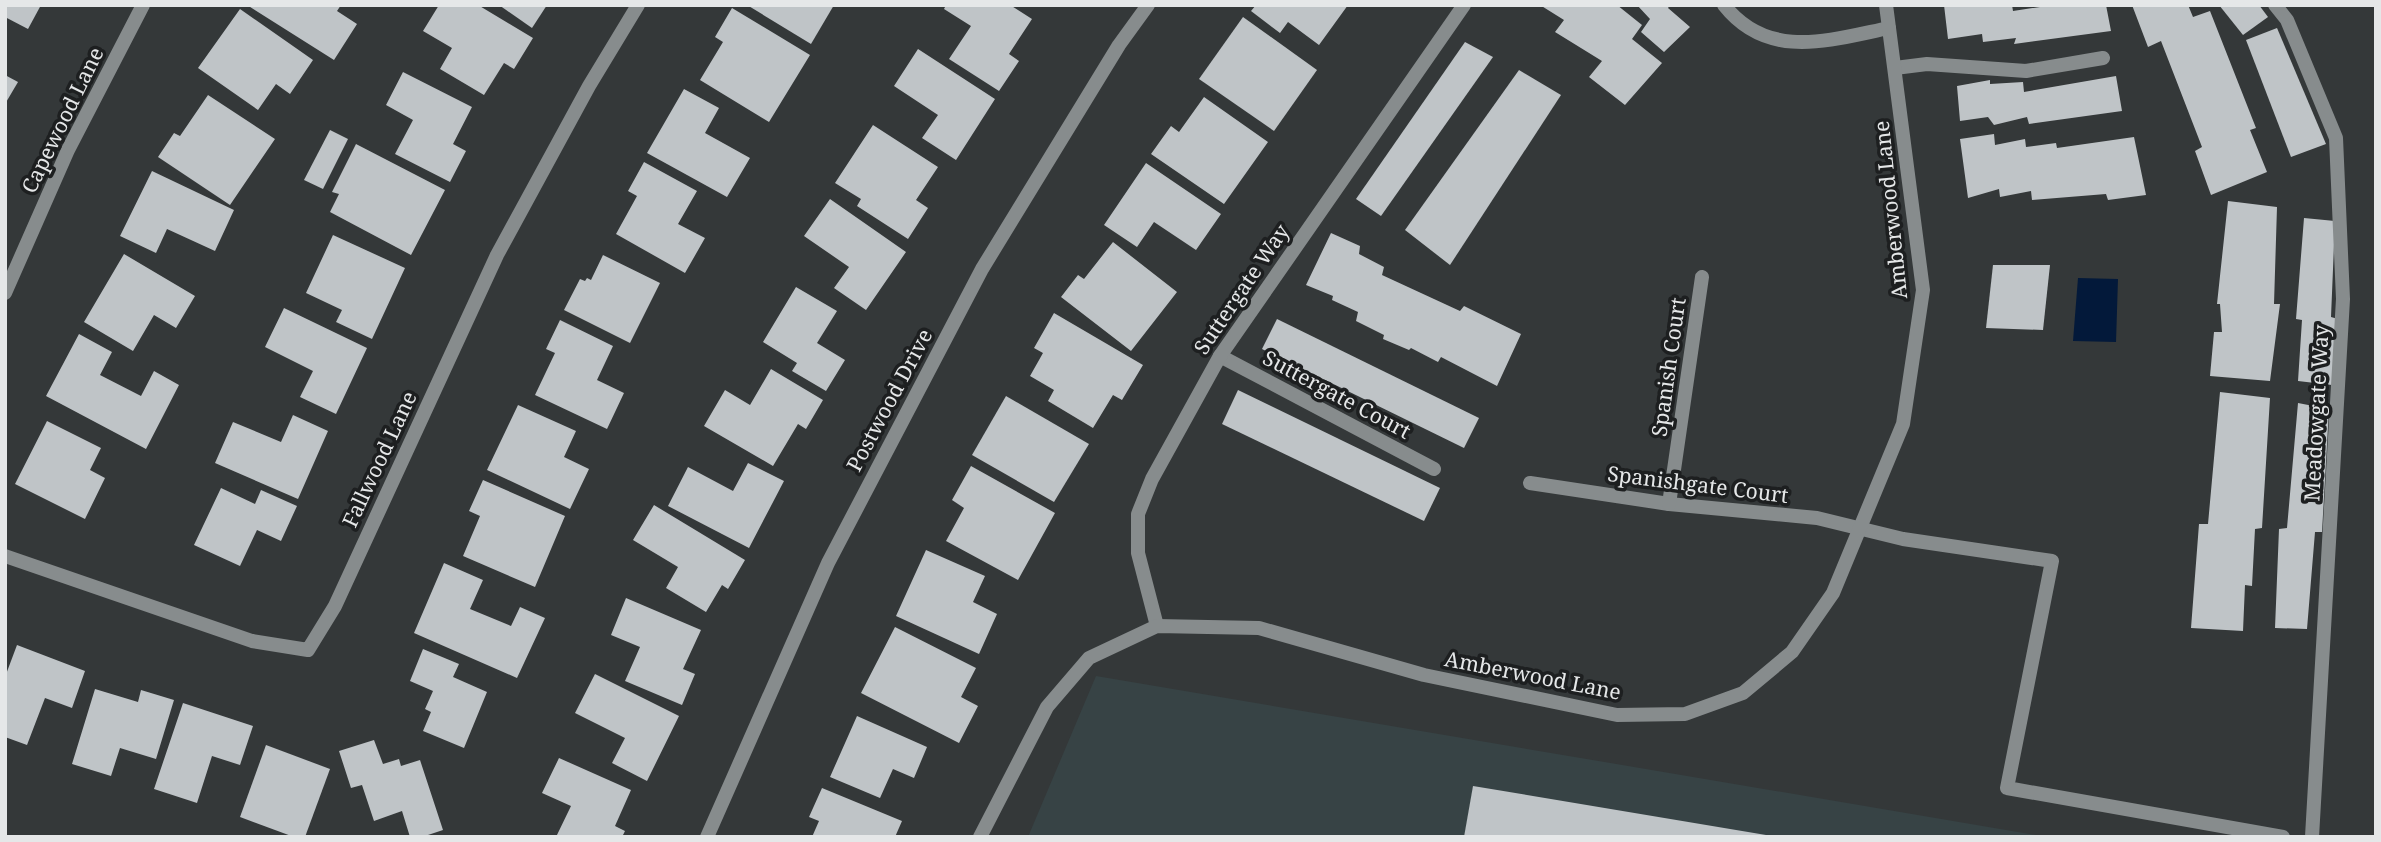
<svg xmlns="http://www.w3.org/2000/svg" width="2381" height="842" viewBox="0 0 2381 842" font-family="'Noto Serif',serif">
  <rect width="100%" height="100%" fill="#343839"/>
  <polygon fill="#374345" points="1096,676 2048,837 1028,837"/>
  <polygon fill="#03193a" points="2078,278 2118,279 2116,342 2073,341"/>
  <g fill="#bfc4c7">
    <polygon points="5,5 41,5 28,29 5,17"/>
    <polygon points="247,5 341,5 337,11 357,24 334,60"/>
    <polygon points="439,5 478,5 533,38 514,69 504,63 484,95 440,69 452,48 423,31"/>
    <polygon points="499,5 547,5 532,28"/>
    <polygon points="747,5 834,5 811,44"/>
    <polygon points="946,5 1010,5 1032,19 1009,54 1019,61 999,91 949,59 971,26 944,9"/>
    <polygon points="1256,5 1348,5 1319,45 1288,22 1280,33 1251,11"/>
    <polygon points="1540,5 1617,5 1642,25 1632,39 1662,63 1625,105 1589,77 1602,61 1555,32 1564,20"/>
    <polygon points="1637,5 1670,5 1668,8 1690,27 1664,52 1641,32 1650,19"/>
    <polygon points="1944,5 2012,5 2013,11 2053,5 2106,5 2111,31 2014,44 2016,38 1983,42 1982,34 1948,39"/>
    <polygon points="2132,5 2188,5 2193,17 2210,11 2256,128 2250,130 2267,172 2211,195 2195,151 2202,147 2161,41 2148,47"/>
    <polygon points="2219,5 2259,5 2268,17 2243,35"/>
    <polygon points="732,8 810,55 769,122 700,80 723,42 715,37"/>
    <polygon points="240,9 313,60 290,94 276,84 258,110 198,68"/>
    <polygon points="1243,17 1317,70 1274,131 1199,79"/>
    <polygon points="2277,28 2326,144 2291,157 2246,40"/>
    <polygon points="1465,42 1493,57 1381,216 1356,199"/>
    <polygon points="918,49 995,99 956,160 922,138 938,115 894,86"/>
    <polygon points="1519,70 1561,95 1450,265 1405,230"/>
    <polygon points="403,72 472,107 453,144 466,151 450,182 395,154 413,120 386,105"/>
    <polygon points="5,75 18,82 5,104"/>
    <polygon points="2116,76 2122,111 2029,124 2027,117 1994,125 1988,117 1960,121 1957,86 1990,80 1990,84 2023,82 2024,92"/>
    <polygon points="684,89 719,108 705,133 750,158 727,197 647,153"/>
    <polygon points="208,95 275,139 230,205 158,157 174,133 180,136"/>
    <polygon points="1204,97 1268,142 1224,204 1151,154 1171,126 1179,132"/>
    <polygon points="873,125 938,167 916,200 928,208 908,239 857,206 861,199 835,183"/>
    <polygon points="330,130 348,139 323,189 304,180"/>
    <polygon points="1994,134 1995,145 2025,139 2026,147 2056,143 2057,148 2134,137 2146,195 2108,200 2106,194 2032,200 2031,191 2000,197 1999,189 1968,198 1960,139"/>
    <polygon points="356,144 445,190 411,255 330,212 339,194 332,192"/>
    <polygon points="644,162 697,191 678,224 705,238 685,273 616,234 637,196 628,191"/>
    <polygon points="1146,163 1221,214 1196,250 1154,222 1137,247 1104,225"/>
    <polygon points="152,171 234,210 215,251 167,229 156,253 120,236"/>
    <polygon points="830,199 906,252 866,310 834,288 849,267 804,236"/>
    <polygon points="2228,201 2277,207 2274,304 2280,304 2270,381 2210,376 2214,332 2222,332 2220,304 2217,304"/>
    <polygon points="2304,218 2335,221 2331,317 2338,319 2332,385 2298,381 2302,320 2296,319"/>
    <polygon points="1331,233 1360,246 1359,254 1384,267 1382,275 1460,311 1464,306 1521,334 1497,386 1441,357 1438,362 1411,348 1409,350 1383,339 1384,335 1356,321 1358,312 1332,300 1333,296 1306,285"/>
    <polygon points="333,235 405,268 372,339 336,322 342,310 306,293"/>
    <polygon points="1113,242 1177,292 1131,351 1061,297 1078,275 1084,279"/>
    <polygon points="124,254 195,296 176,328 154,315 133,351 84,322"/>
    <polygon points="603,255 660,283 630,343 564,310 580,279 585,281 587,278 591,280"/>
    <polygon points="1993,265 2050,265 2043,330 1986,328"/>
    <polygon points="796,287 837,311 817,343 845,360 826,391 792,371 797,363 763,342"/>
    <polygon points="284,308 367,348 336,414 300,397 313,371 265,347"/>
    <polygon points="1054,313 1143,365 1122,400 1113,395 1093,428 1048,401 1054,390 1030,376 1043,353 1034,348"/>
    <polygon points="1277,319 1479,418 1464,448 1262,349"/>
    <polygon points="560,320 613,346 597,380 624,393 607,429 535,395 555,353 546,349"/>
    <polygon points="79,334 112,352 100,375 141,396 154,371 179,385 146,449 46,396"/>
    <polygon points="771,369 823,400 806,429 798,424 773,466 704,426 725,390 750,405"/>
    <polygon points="1238,390 1440,488 1424,521 1222,424"/>
    <polygon points="2220,392 2270,398 2262,528 2255,529 2252,586 2245,585 2243,631 2191,628 2199,524 2208,524"/>
    <polygon points="1006,396 1089,444 1054,502 972,455"/>
    <polygon points="2298,403 2329,409 2322,532 2315,532 2307,629 2275,628 2279,529 2287,528"/>
    <polygon points="518,405 576,431 564,457 589,469 570,509 487,470"/>
    <polygon points="293,415 328,431 298,499 215,463 233,422 281,442"/>
    <polygon points="47,421 101,448 90,470 105,478 85,519 15,484"/>
    <polygon points="748,463 784,481 749,548 668,506 688,467 733,491"/>
    <polygon points="971,466 1055,513 1018,580 946,541 964,508 952,500"/>
    <polygon points="483,480 565,516 535,587 463,556 480,516 469,511"/>
    <polygon points="221,488 255,504 261,490 297,506 281,541 257,530 240,566 194,545"/>
    <polygon points="654,505 745,560 728,589 722,585 706,612 666,588 678,567 633,540"/>
    <polygon points="926,550 985,576 973,602 997,614 979,654 896,616"/>
    <polygon points="444,563 483,580 470,609 511,626 520,607 545,618 517,678 414,633"/>
    <polygon points="626,598 701,630 683,669 695,674 682,705 625,681 640,647 611,635"/>
    <polygon points="895,627 976,668 961,697 978,706 959,743 861,693"/>
    <polygon points="17,645 85,671 72,708 45,698 27,745 5,737 5,677"/>
    <polygon points="423,649 459,664 453,677 487,692 464,748 423,731 431,712 425,709 433,691 410,681"/>
    <polygon points="595,674 679,716 647,781 612,763 625,738 575,713"/>
    <polygon points="95,689 138,702 141,690 174,700 156,759 120,748 111,776 72,764"/>
    <polygon points="183,703 253,726 240,765 212,756 197,803 154,789"/>
    <polygon points="857,716 927,747 914,778 893,769 880,798 830,777"/>
    <polygon points="374,740 383,764 399,759 401,766 420,760 443,830 422,837 410,837 402,811 374,821 362,785 351,788 339,751"/>
    <polygon points="266,745 330,769 305,837 294,837 240,817"/>
    <polygon points="559,758 631,790 615,826 625,831 622,837 556,837 571,806 542,793"/>
    <polygon points="1473,786 1766,835 1765,837 1464,837"/>
    <polygon points="822,788 902,821 895,837 812,837 819,821 809,817"/>
  </g>
  <g fill="none" stroke-linecap="round" stroke-linejoin="round">
    <g stroke="#878c8d" stroke-width="14">
      <path d="M1724,5C1768,61 1830,40 1889,28"/>
      <polyline points="2275,5 2287,20 2336,138 2343,299 2312,837"/>
      <polyline points="1895,68 1927,64 2026,71 2103,58"/>
      <polyline points="5,293 68,150 143,5"/>
      <polyline points="1220,356 1434,469"/>
      <polyline points="1530,483 1669,504 1817,518 1903,539 2052,561 2007,788 2283,837"/>
      <polyline points="1669,504 1702,277"/>
      <polyline points="5,556 252,641 308,650 335,606 497,255 589,86 638,5"/>
      <polyline points="1157,626 1138,553 1138,514 1152,479 1220,356 1464,5"/>
      <polyline points="707,837 828,563 982,269 1119,45 1148,5"/>
      <polyline points="980,837 1047,707 1089,658 1157,626 1259,628 1424,675 1617,715 1685,714 1743,693 1792,652 1833,593 1903,424 1923,290 1886,5"/>
    </g>
  </g>
  <g text-anchor="middle" dominant-baseline="central" stroke-width="7" stroke-linejoin="round" paint-order="stroke">
    <g font-size="21" fill="#e5e7e8" stroke="#1d1f20">
      <text transform="translate(62 120) rotate(-64)">Capewood Lane</text>
      <text transform="translate(1890 210) rotate(-96)">Amberwood Lane</text>
      <text transform="translate(1241 289) rotate(-56)">Suttergate Way</text>
      <text transform="translate(1668 367) rotate(-82)">Spanish Court</text>
      <text transform="translate(1337 394) rotate(28)">Suttergate Court</text>
      <text transform="translate(889 400) rotate(-62)">Postwood Drive</text>
      <text transform="translate(2316 413) rotate(-87)">Meadowgate Way</text>
      <text transform="translate(379 459) rotate(-65)">Fallwood Lane</text>
      <text transform="translate(1698 484) rotate(7)">Spanishgate Court</text>
      <text transform="translate(1533 675) rotate(11)">Amberwood Lane</text>
    </g>
  </g>
  <rect width="2381" height="842" fill="none" stroke="#e5e7e8" stroke-width="14"/>
</svg>
